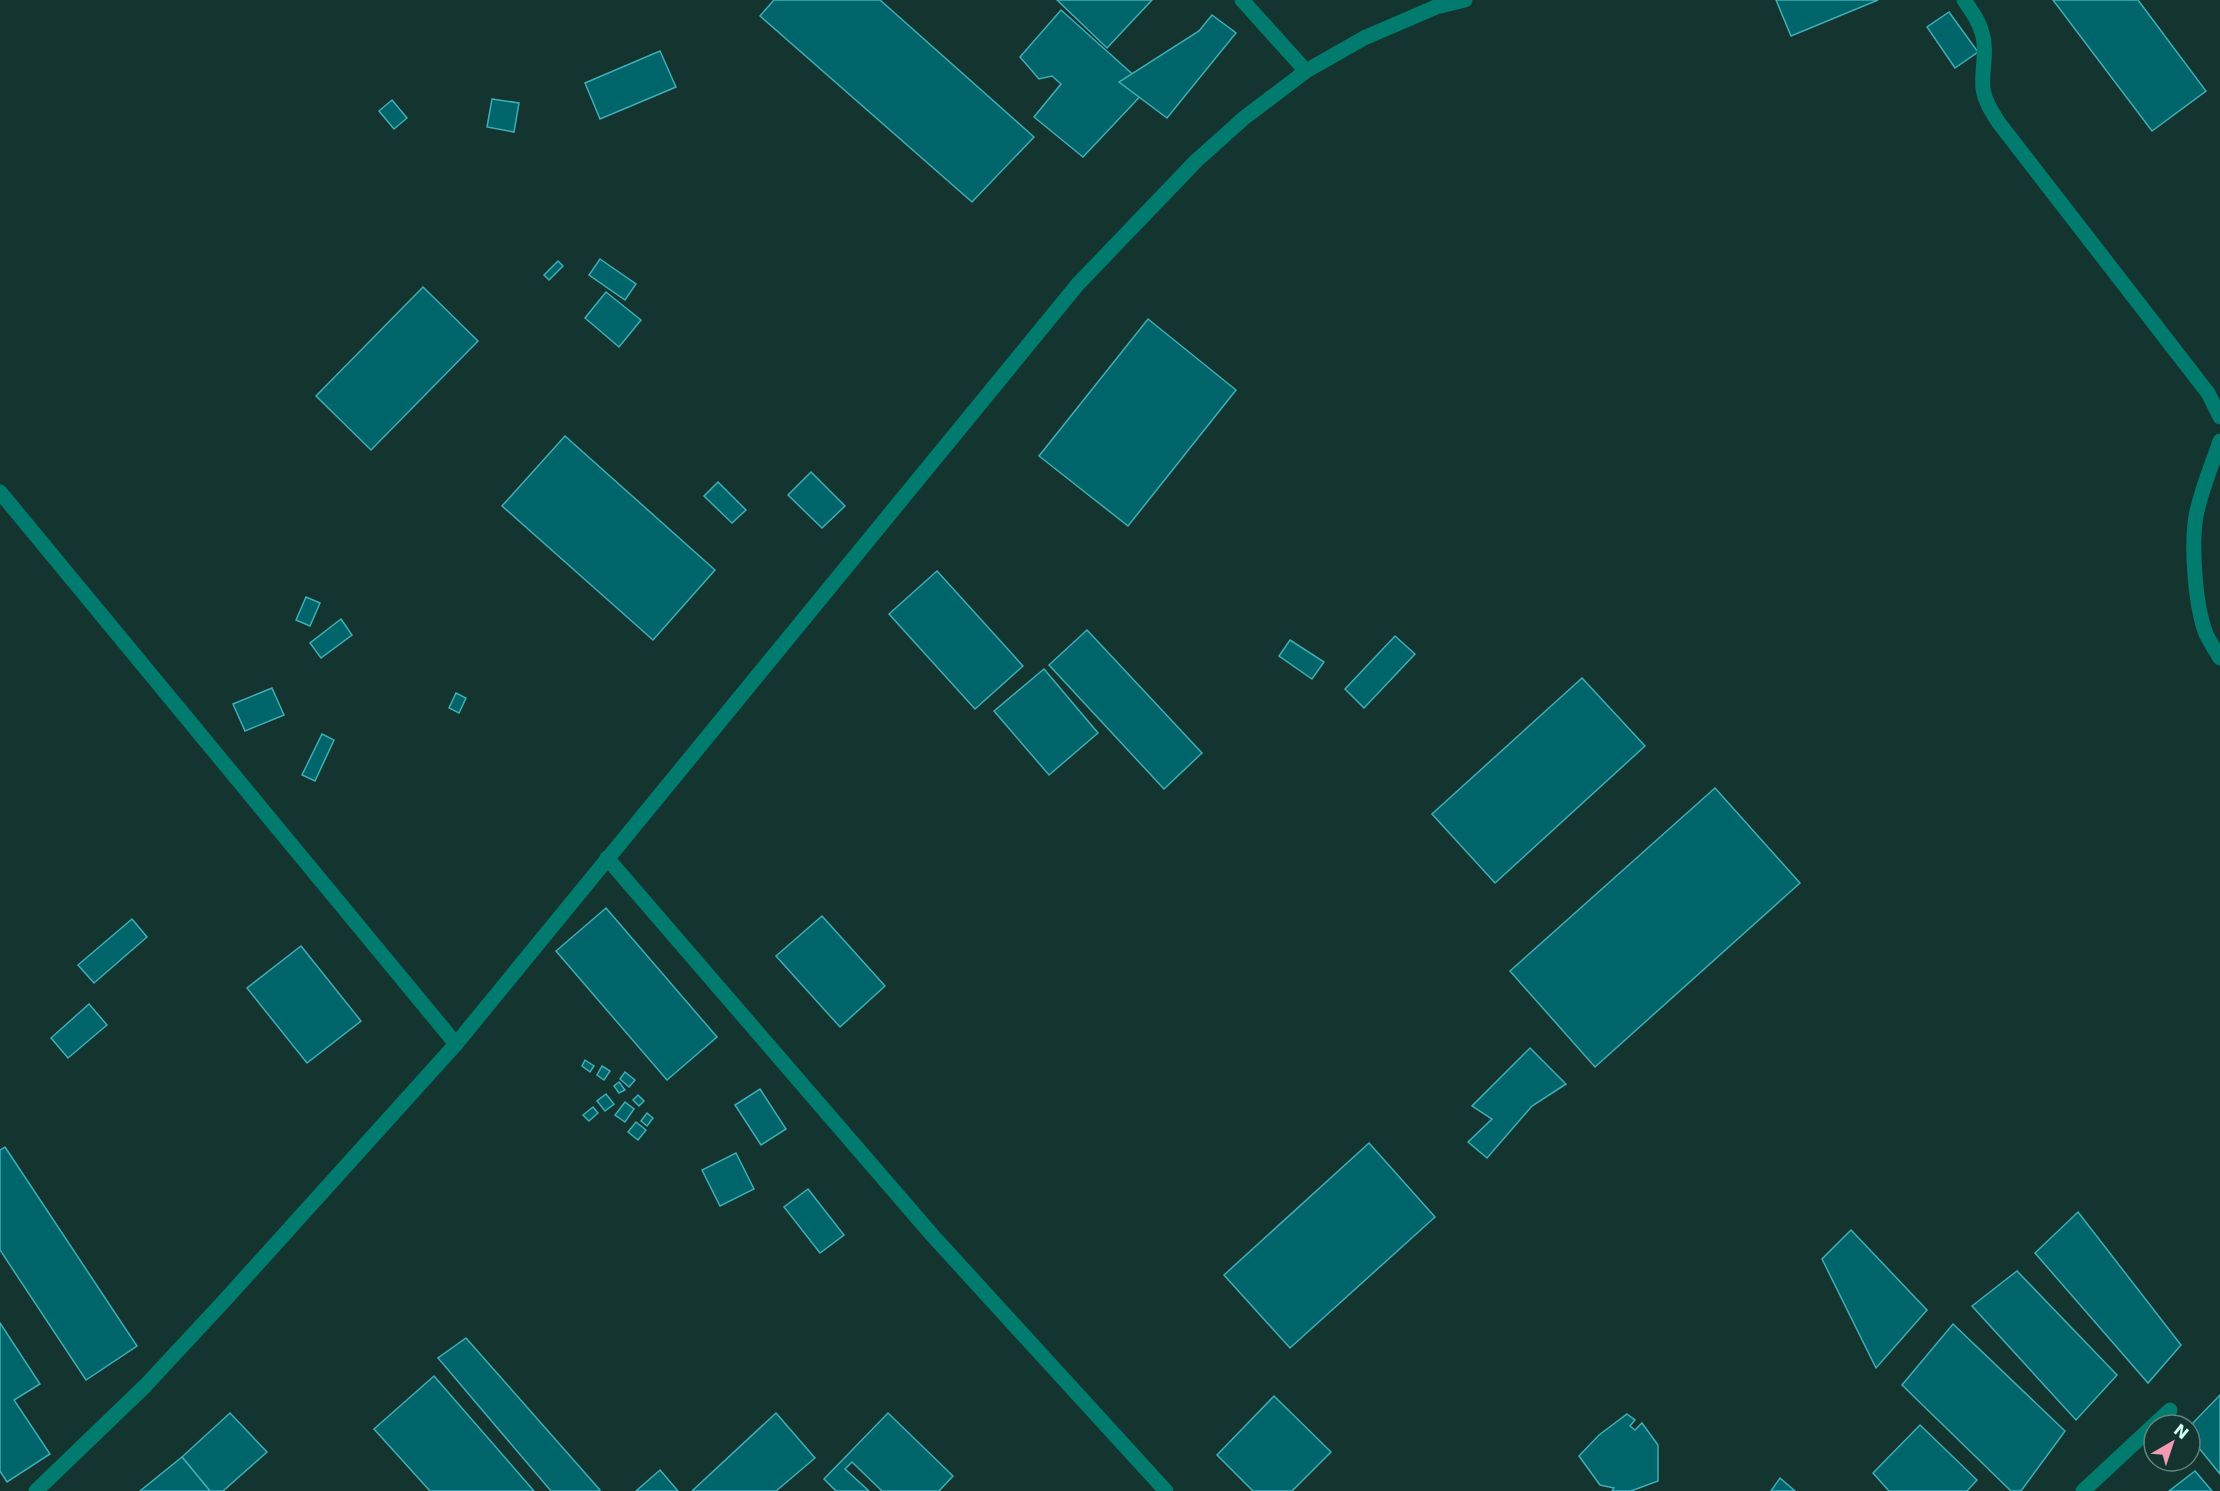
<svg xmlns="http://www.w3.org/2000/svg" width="2220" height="1491" viewBox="0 0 2220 1491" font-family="'DejaVu Sans',sans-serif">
  <rect width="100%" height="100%" fill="#13342f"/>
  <g fill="#00656b" stroke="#40adb5" stroke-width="1.5">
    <polygon points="774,0 880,0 1034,137 972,202 760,16"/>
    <polygon points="1057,0 1152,0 1107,48"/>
    <polygon points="1776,0 1878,0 1791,36"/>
    <polygon points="2053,0 2138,0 2206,91 2152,131"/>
    <polygon points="1061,10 1148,88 1083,157 1034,117 1061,84 1052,76 1039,79 1020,57"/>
    <polygon points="1949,12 1978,52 1955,68 1927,27"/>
    <polygon points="1212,15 1236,33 1167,118 1119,82 1199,31"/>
    <polygon points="660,51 676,87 600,119 585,83"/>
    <polygon points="492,99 519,103 514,132 487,127"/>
    <polygon points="392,100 407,118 394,129 379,111"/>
    <polygon points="600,259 636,284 625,300 589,275"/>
    <polygon points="558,261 563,266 549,280 544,275"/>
    <polygon points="423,287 478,341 371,450 316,396"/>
    <polygon points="606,292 641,320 619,347 585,318"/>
    <polygon points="1148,319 1236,390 1128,526 1039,456"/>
    <polygon points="565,436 715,570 653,640 502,506"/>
    <polygon points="811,472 845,506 822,528 788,495"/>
    <polygon points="718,482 746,510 732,523 704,496"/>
    <polygon points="937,571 1023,666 975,709 889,614"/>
    <polygon points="306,597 320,603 310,626 296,620"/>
    <polygon points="341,619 352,635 321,658 310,643"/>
    <polygon points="1087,630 1202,753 1164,789 1049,665"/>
    <polygon points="1395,636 1415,654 1364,708 1345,689"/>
    <polygon points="1290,640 1324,662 1312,679 1279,656"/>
    <polygon points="1044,669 1098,733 1049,775 994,711"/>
    <polygon points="1582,678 1645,746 1495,883 1432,814"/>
    <polygon points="272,688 284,715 245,731 233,704"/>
    <polygon points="456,693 466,698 459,713 449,708"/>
    <polygon points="322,734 334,740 315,781 302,775"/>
    <polygon points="1715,788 1800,883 1595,1067 1510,971"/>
    <polygon points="606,908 717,1037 667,1080 556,951"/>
    <polygon points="822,916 885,986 840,1027 776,956"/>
    <polygon points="132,919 147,937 94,983 78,965"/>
    <polygon points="301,946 361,1021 307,1063 247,988"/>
    <polygon points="89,1004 107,1025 68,1058 51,1038"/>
    <polygon points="1530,1048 1566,1084 1532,1106 1487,1158 1468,1142 1492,1119 1472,1106"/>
    <polygon points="585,1060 594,1066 590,1072 582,1066"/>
    <polygon points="602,1066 610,1071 604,1080 597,1075"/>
    <polygon points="625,1072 635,1080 629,1087 620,1079"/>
    <polygon points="619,1082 625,1090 619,1093 614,1086"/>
    <polygon points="760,1089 786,1129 761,1145 735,1105"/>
    <polygon points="606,1094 614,1104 605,1111 597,1101"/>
    <polygon points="638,1095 644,1101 639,1106 633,1100"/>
    <polygon points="625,1102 634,1109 625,1122 615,1115"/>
    <polygon points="593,1107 598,1113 589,1121 583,1115"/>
    <polygon points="647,1113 653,1118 647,1126 641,1121"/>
    <polygon points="636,1122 646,1130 638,1140 628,1132"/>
    <polygon points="1369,1143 1435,1217 1290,1348 1224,1275"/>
    <polygon points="5,1147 137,1346 86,1380 0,1250 0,1150"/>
    <polygon points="736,1153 754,1189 720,1206 702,1170"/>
    <polygon points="808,1189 844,1235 820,1253 784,1207"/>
    <polygon points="2078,1212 2181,1345 2148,1383 2035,1253"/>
    <polygon points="1851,1230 1927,1310 1876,1368 1822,1259"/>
    <polygon points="2017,1271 2117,1375 2076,1420 1972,1306"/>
    <polygon points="0,1323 40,1384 14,1400 50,1454 7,1482 0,1471"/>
    <polygon points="1953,1324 2065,1431 2021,1491 2011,1491 1902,1385"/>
    <polygon points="466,1338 600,1490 599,1491 551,1491 438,1358"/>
    <polygon points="434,1376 534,1491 430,1491 374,1429"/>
    <polygon points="2220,1395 2220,1474 2190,1437 2190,1426"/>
    <polygon points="1274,1396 1331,1452 1292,1491 1253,1491 1217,1455"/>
    <polygon points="230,1413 267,1452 223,1491 210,1491 182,1457"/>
    <polygon points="776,1413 815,1458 776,1491 692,1491"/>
    <polygon points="888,1413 953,1476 939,1491 882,1491 852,1462 845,1469 869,1491 836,1491 824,1479"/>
    <polygon points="1627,1414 1635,1420 1630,1426 1635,1430 1642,1423 1658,1445 1658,1481 1631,1491 1612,1491 1614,1488 1600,1485 1579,1456 1599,1435"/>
    <polygon points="1920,1425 1977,1480 1967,1491 1889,1491 1873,1473"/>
    <polygon points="182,1457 210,1491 140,1491"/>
    <polygon points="660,1470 678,1491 636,1491"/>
    <polygon points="2195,1471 2212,1491 2169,1491"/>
    <polygon points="1780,1478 1795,1491 1771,1491"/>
  </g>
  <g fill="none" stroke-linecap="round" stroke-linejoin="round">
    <g stroke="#017b6d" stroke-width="15">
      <polyline points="1242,0 1306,71"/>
      <path d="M1964,0C1971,10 1979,21 1982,33C1988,51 1981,70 1983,89C1985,102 1992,112 1999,123L2208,393L2220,417"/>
      <path d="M2220,441C2212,465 2201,490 2196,516C2191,546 2195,605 2206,634C2210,642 2215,650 2220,658"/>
      <polyline points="0,492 456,1044"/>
      <polyline points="607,858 933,1236 1166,1491"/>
      <polyline points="36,1491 145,1386 225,1300 456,1044 1078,284 1196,161 1244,118 1306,71 1364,38 1436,7 1465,0"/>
      <polyline points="2083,1491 2170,1410"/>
    </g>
  </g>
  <g transform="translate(2172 1443) rotate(39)"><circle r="28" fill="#13342f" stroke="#5e857e" stroke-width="1.5"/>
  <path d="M0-4.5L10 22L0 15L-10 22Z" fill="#f19ab2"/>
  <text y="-9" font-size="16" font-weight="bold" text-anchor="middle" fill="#cffef5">N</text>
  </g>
</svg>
